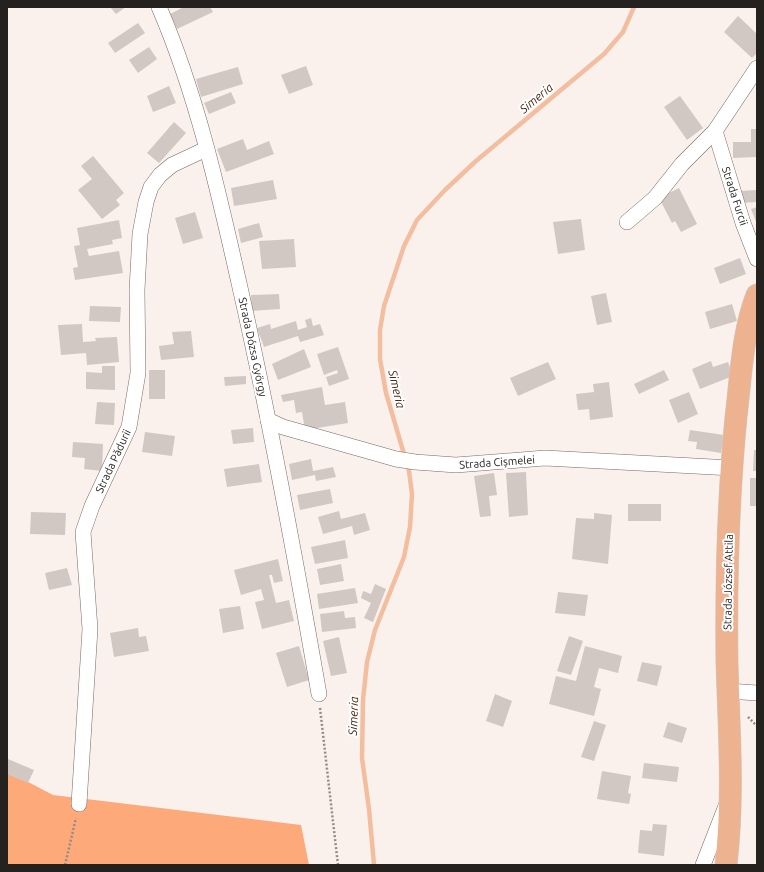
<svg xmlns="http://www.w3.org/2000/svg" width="764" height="872" viewBox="0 0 764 872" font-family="Ubuntu,sans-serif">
  <rect width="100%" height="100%" fill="#fbf1ec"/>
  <polygon fill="#fda979" points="7,771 53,795 301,825 309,865 7,865"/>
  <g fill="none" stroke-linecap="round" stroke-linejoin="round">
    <polyline stroke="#f3bea0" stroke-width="4.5" points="374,865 369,809 362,758 363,700 367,662 375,630 404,557 410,527 412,494 409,471 386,393 380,359 380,330 384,306 404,246 417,220 445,190 476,161 604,54 623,32 634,7"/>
  </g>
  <g fill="#d1c8c3">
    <polygon points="110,7 126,7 116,14"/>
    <polygon points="184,7 210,7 213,12 177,29 170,14"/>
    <polygon points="738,16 757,34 757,53 752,58 724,32"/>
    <polygon points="138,23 145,33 115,53 108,43"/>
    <polygon points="149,47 157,59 138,73 129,60"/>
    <polygon points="306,66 313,85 289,94 281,75"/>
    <polygon points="238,67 243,84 201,97 196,79"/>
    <polygon points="169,86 176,103 153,112 147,96"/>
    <polygon points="231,92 236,103 209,114 204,103"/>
    <polygon points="680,96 703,128 687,140 664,107"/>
    <polygon points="174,122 186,133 159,163 147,153"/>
    <polygon points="751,129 757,129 757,157 733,158 733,142 751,142"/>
    <polygon points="243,139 247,150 269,141 274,154 226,172 217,149"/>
    <polygon points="93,156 124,193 116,200 120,205 102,219 78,190 92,179 81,166"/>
    <polygon points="273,180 277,199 234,206 231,188"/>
    <polygon points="679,188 697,224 681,232 675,221 672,223 659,198"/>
    <polygon points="757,190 757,202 741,203 740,191"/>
    <polygon points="757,207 757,224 751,209"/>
    <polygon points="195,212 203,238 183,244 175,218"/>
    <polygon points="581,219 585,250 558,254 553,222"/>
    <polygon points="119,220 122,238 112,240 113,244 87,249 89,256 119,251 123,273 75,280 73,268 78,267 74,246 80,245 77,228"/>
    <polygon points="259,223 263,237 241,243 238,229"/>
    <polygon points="294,239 296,267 262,269 259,241"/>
    <polygon points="740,258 746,274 720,284 714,268"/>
    <polygon points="606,293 612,322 597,325 591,296"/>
    <polygon points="279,294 280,309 252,311 251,295"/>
    <polygon points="732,304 737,321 710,329 705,312"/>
    <polygon points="90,306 121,307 120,322 89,321"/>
    <polygon points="311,318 313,326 320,324 324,335 300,342 298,336 264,347 257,328 270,324 271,329 296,321 298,330 307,327 305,320"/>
    <polygon points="82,324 83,342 96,341 95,338 117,337 119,362 87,365 86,353 61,355 58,325"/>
    <polygon points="191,331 194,357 161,360 159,346 174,344 172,332"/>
    <polygon points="338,347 349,379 329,386 326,377 338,373 337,370 324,375 317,354"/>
    <polygon points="304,349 311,367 278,380 272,364"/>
    <polygon points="711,361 713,367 728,362 733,376 700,389 692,369"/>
    <polygon points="548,362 556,379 518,396 510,378"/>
    <polygon points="102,366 115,366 115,390 86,389 86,372 102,373"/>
    <rect x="149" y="370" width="16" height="29"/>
    <polygon points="664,370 669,380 639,394 634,384"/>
    <polygon points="246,376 246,384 225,386 224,377"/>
    <polygon points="609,382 613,417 590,420 589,409 578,410 576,394 594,392 593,384"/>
    <polygon points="322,387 325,405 345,402 348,423 305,430 302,412 296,413 294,400 283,402 281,395"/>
    <polygon points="689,392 698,414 678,423 669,400"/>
    <polygon points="97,402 115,403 114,425 95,424"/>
    <polygon points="253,428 254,442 233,444 231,430"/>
    <polygon points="690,430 724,435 721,453 696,449 697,442 688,441"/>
    <polygon points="145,432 175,436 172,456 142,452"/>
    <polygon points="73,442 103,444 102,471 84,469 85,458 72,457"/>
    <polygon points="754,450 757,450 757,471 753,471"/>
    <polygon points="311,459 313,471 333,467 336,477 316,481 315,475 292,480 289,464"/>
    <polygon points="259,464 262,482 227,487 224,469"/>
    <polygon points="526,472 528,515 509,517 506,473"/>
    <polygon points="494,473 497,495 489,496 491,516 480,517 474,476"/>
    <rect x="750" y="478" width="7" height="28"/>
    <polygon points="330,489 333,503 300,510 297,495"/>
    <rect x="628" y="504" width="33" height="17"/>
    <polygon points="339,511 341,519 365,513 370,530 354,535 352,526 323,534 318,517"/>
    <polygon points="31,512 66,513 65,535 30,534"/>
    <polygon points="594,513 612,515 608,564 572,559 576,518 594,519"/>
    <polygon points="345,540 348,558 315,564 311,547"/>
    <polygon points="278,559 283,581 274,583 272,575 269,575 276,603 289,600 294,621 262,629 255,602 264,600 261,589 241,595 234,570"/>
    <polygon points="341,564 344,581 320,585 317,569"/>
    <polygon points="67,568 72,585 49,590 45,573"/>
    <polygon points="375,584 386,589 373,622 364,618 371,603 361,598 363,591 371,594"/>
    <polygon points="355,588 358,603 319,609 317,594"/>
    <polygon points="558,592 588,595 585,616 555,613"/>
    <polygon points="240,606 244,629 223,633 219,609"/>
    <polygon points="344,611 345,618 355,617 356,628 322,632 320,614"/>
    <polygon points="138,628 139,637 146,636 149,651 114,657 110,633"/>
    <polygon points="569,636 583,641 571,675 557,671"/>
    <polygon points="339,637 347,673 331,676 323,641"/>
    <polygon points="299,646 309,680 287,687 276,653"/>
    <polygon points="585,646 622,656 618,673 599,668 594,687 601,689 594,716 549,704 556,676 576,681"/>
    <polygon points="642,662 662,666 657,686 637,681"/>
    <polygon points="495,694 512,701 503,727 486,721"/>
    <polygon points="594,721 606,725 594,761 581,757"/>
    <polygon points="668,722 687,728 682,743 663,737"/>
    <polygon points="8,759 34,770 28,783 7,774"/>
    <polygon points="644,763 679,767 677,782 642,778"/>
    <polygon points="602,771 631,776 628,793 631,794 629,804 597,799"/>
    <polygon points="653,824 667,825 664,856 638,853 640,830 652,831"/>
  </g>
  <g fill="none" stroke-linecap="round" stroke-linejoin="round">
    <g stroke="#736b66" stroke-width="16">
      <g id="minor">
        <path d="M159,7C197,95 218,190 239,283C270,419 295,556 319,694"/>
        <polyline points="715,131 743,223 757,259"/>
        <polyline points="627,222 655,198 682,164 715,131 757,68"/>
        <polyline points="268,420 283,427 396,459 415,462 456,465 545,458 732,468"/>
        <polyline points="728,691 757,693"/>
        <polyline points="79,804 90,629 83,532 92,506 129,427 138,373 137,290 140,234 146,202 151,187 160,175 172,165 206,149"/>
        <polyline points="703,865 726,806"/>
      </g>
    </g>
    <g stroke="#cfcece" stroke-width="23">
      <path id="primary" d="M726,865C734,798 729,730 727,662C726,581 728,499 736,417C741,377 742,334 757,295"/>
    </g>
    <g stroke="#938c88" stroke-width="2.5" stroke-dasharray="2 2" stroke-linecap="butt">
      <polyline points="320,708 338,865"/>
      <polyline points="748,717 757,726"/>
      <polyline points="65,865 76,818"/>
    </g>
    <use href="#minor" stroke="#fff" stroke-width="15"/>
    <use href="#primary" stroke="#edb390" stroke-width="22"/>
  </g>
  <g text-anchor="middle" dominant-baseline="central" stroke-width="4" stroke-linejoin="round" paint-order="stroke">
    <g font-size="11" fill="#25211f" stroke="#fff">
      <text transform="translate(735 196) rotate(72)">Strada Furcii</text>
      <text transform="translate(253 347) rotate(78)">Strada Dózsa György</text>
      <text transform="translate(113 461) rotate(-65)">Strada Pădurii</text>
      <text transform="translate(497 462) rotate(-4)">Strada Cișmelei</text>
      <text transform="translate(728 582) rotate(-89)">Strada József Attila</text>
    </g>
    <g font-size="12" font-style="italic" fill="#4b2914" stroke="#fff">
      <text transform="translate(536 98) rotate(-40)">Simeria</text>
      <text transform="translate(397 389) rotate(77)">Simeria</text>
      <text transform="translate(353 716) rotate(-88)">Simeria</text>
    </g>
  </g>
  <rect width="764" height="872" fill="none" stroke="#25211f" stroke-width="16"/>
</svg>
